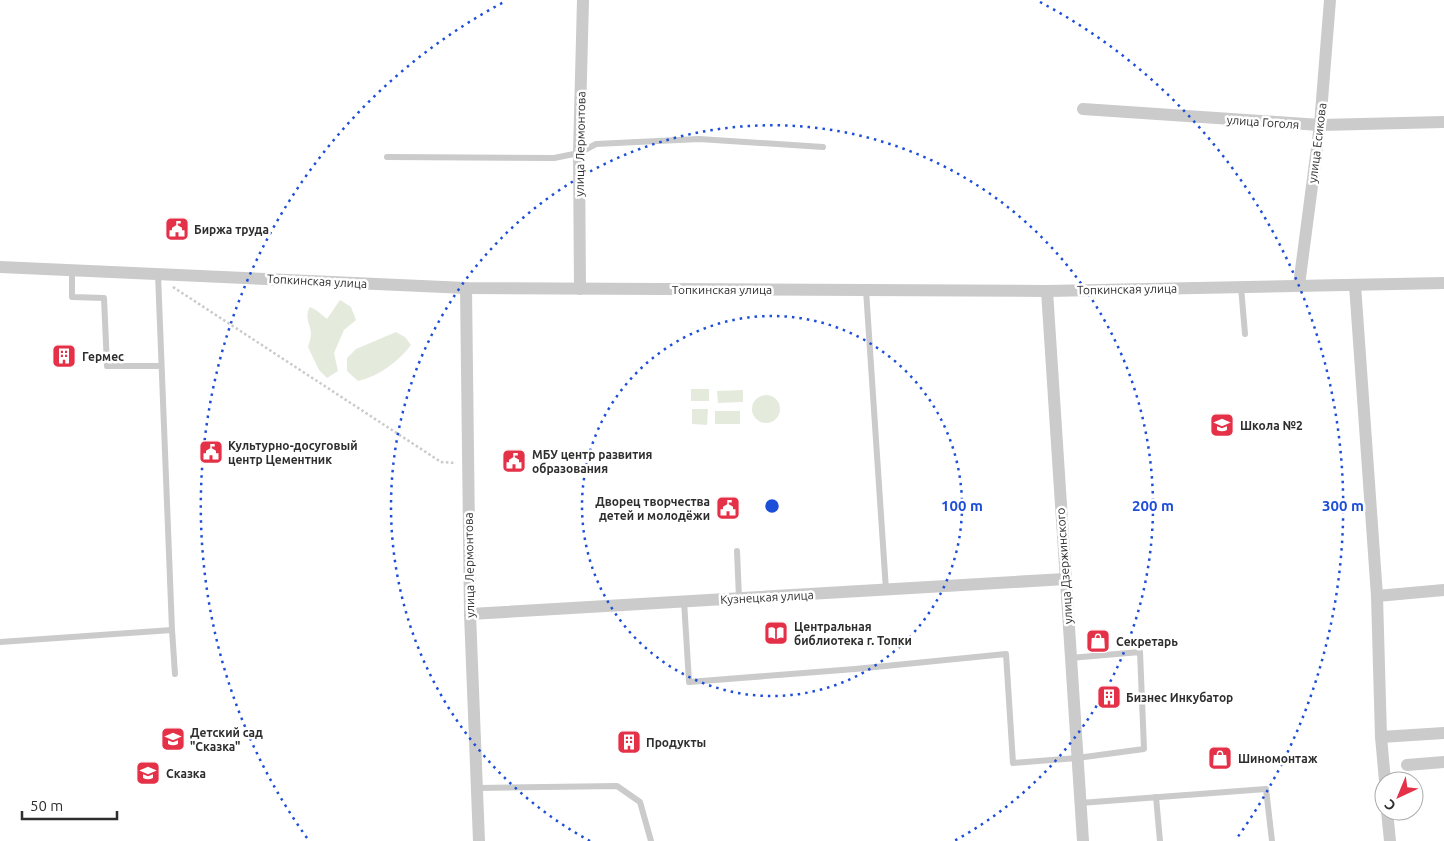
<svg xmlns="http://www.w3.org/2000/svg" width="1444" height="841" viewBox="0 0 1444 841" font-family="Ubuntu,sans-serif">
  <rect width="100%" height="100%" fill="#fff"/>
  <g fill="#e5ebdc">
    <path d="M340,300L351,307L356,320L344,330L334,353L338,371L327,378L319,370L308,347C309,343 311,338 311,333C310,323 304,317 310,307L316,310L327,319Z"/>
    <path d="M396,332L405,337L411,345C398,362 379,376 358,381L347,371V358L356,349Z"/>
    <rect x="691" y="389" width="18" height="12"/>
    <polygon points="743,390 743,402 718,403 717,391"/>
    <circle cx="766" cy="409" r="14"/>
    <polygon points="692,409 708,409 707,425 692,424"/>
    <rect x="715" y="411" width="25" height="13"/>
  </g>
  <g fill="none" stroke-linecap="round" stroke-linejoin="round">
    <polyline stroke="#cbcbcb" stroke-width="2.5" stroke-dasharray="2.5 2.5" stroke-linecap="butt" points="173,287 441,462 456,463"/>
    <g stroke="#cbcbcb" stroke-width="6">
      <polyline points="387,157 554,158 579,153 596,144 699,139 823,147"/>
      <polyline points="72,270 72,297 104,298 107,366 161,366"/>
      <polyline points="1241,287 1245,334"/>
      <polyline points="866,290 886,590"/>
      <polyline points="737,551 739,598"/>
      <polyline points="684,601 689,682 855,669 1006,654 1013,763 1077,758 1144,749 1140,652 1070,658"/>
      <polyline points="172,630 175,674"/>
      <polyline points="0,642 172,630 158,274"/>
      <polyline points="478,788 617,786 640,802 651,841"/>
      <polyline points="1156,797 1160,841"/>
      <polyline points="1080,803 1266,789 1272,841"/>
    </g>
    <g stroke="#cbcbcb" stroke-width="12">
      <polyline points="1083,109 1320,125 1444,122"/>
      <polyline points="0,267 466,288 1047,291 1444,283"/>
      <polyline points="1299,285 1320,125 1330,0"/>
      <polyline points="1355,285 1377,596 1381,737 1385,781"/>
      <polyline points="466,288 470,614 479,841"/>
      <polyline points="580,289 579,153 583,0"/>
      <polyline points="1047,291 1083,841"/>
      <polyline points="1377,596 1444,590"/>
      <polyline points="470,614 1065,579"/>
      <polyline points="1381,737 1444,733"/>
      <polyline points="1407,765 1444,762"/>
      <polyline points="1387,811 1390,841"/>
    </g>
  </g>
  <g fill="none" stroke="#1d4ed8" stroke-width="2.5" stroke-dasharray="2.5 5">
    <circle cx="772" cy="506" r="190"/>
    <path d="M590 841A381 381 0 1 1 954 841"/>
    <path d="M307 838A571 571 0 0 1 504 2M1040 2A571 571 0 0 1 1237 838"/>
  </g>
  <defs>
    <g id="civic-square" transform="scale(1.25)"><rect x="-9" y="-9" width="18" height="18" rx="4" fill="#e43148" stroke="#fff"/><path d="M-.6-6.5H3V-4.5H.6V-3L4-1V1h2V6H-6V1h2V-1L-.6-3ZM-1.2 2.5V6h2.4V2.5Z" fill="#fff"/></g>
    <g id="building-square" transform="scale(1.25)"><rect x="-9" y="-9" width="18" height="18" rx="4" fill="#e43148" stroke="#fff"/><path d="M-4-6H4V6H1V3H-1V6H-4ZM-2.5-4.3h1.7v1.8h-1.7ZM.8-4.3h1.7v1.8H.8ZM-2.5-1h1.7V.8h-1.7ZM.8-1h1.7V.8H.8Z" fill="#fff"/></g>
    <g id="school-square" transform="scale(1.25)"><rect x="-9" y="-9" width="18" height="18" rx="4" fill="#e43148" stroke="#fff"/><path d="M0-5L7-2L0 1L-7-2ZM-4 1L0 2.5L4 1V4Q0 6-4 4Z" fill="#fff"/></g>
    <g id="library-square" transform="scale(1.25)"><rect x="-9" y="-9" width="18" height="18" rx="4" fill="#e43148" stroke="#fff"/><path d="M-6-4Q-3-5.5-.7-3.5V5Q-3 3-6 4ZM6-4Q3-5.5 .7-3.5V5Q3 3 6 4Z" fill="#fff"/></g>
    <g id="shop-square" transform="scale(1.25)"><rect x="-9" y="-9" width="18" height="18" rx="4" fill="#e43148" stroke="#fff"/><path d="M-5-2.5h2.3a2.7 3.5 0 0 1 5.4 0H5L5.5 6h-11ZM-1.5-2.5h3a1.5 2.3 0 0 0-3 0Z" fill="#fff"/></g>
  </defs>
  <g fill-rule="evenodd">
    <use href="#civic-square" x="177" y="229"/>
    <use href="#building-square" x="64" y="356"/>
    <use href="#school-square" x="1222" y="425"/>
    <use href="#civic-square" x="211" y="452"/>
    <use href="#civic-square" x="514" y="461"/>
    <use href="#civic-square" x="728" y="508"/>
    <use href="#library-square" x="776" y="633"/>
    <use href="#shop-square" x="1098" y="641"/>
    <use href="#building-square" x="1109" y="697"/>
    <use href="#school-square" x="173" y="739"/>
    <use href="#building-square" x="629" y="742"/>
    <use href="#shop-square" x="1220" y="758"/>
    <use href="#school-square" x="148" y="773"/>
  </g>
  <g text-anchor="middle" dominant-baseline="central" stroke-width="5" stroke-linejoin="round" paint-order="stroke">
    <g font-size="12" fill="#2e2e2e" stroke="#fff">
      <text transform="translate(1263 122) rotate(4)">улица Гоголя</text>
      <text transform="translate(1317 143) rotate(-83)">улица Есикова</text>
      <text transform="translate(580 144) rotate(-89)">улица Лермонтова</text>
      <text transform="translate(317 281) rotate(3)">Топкинская улица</text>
      <text x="722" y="289">Топкинская улица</text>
      <text transform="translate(1127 289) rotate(-1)">Топкинская улица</text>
      <text transform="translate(469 565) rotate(-91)">улица Лермонтова</text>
      <text transform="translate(1064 566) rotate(-94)">улица Дзержинского</text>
      <text transform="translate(767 597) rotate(-3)">Кузнецкая улица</text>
    </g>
    <g font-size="12" font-weight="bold" fill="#2e2e2e" stroke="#fff" text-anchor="start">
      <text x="194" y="229">Биржа труда</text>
      <text x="82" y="356">Гермес</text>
      <text x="1240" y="425">Школа №2</text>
      <text x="228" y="445">Культурно-досуговый<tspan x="228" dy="14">центр Цементник</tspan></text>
      <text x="532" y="454">МБУ центр развития<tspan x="532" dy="14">образования</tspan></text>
      <text x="710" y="501" text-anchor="end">Дворец творчества<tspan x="710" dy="14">детей и молодёжи</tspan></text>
      <text x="794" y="626">Центральная<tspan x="794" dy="14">библиотека г. Топки</tspan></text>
      <text x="1116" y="641">Секретарь</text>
      <text x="1126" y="697">Бизнес Инкубатор</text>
      <text x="190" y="732">Детский сад<tspan x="190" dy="14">"Сказка"</tspan></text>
      <text x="646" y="742">Продукты</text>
      <text x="1238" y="758">Шиномонтаж</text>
      <text x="166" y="773">Сказка</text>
    </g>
  </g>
  <circle cx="772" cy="506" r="8" fill="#1d4ed8" stroke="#fff" stroke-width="2.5"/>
  <g font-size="15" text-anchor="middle" font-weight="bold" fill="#1d4ed8" stroke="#fff" stroke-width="5" stroke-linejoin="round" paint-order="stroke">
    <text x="962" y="511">100 m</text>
    <text x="1153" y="511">200 m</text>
    <text x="1343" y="511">300 m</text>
  </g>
  <g transform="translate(1399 796) rotate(224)"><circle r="24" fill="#ffffff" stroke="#ababab"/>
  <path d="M0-4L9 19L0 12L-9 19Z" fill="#e43148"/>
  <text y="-8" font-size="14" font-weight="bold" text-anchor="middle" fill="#2e2e2e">С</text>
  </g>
  <path d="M22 811v8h95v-8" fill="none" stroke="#2e2e2e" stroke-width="2.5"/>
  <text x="30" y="811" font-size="15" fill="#2e2e2e" stroke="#ffffff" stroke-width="4" paint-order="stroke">50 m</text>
</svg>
